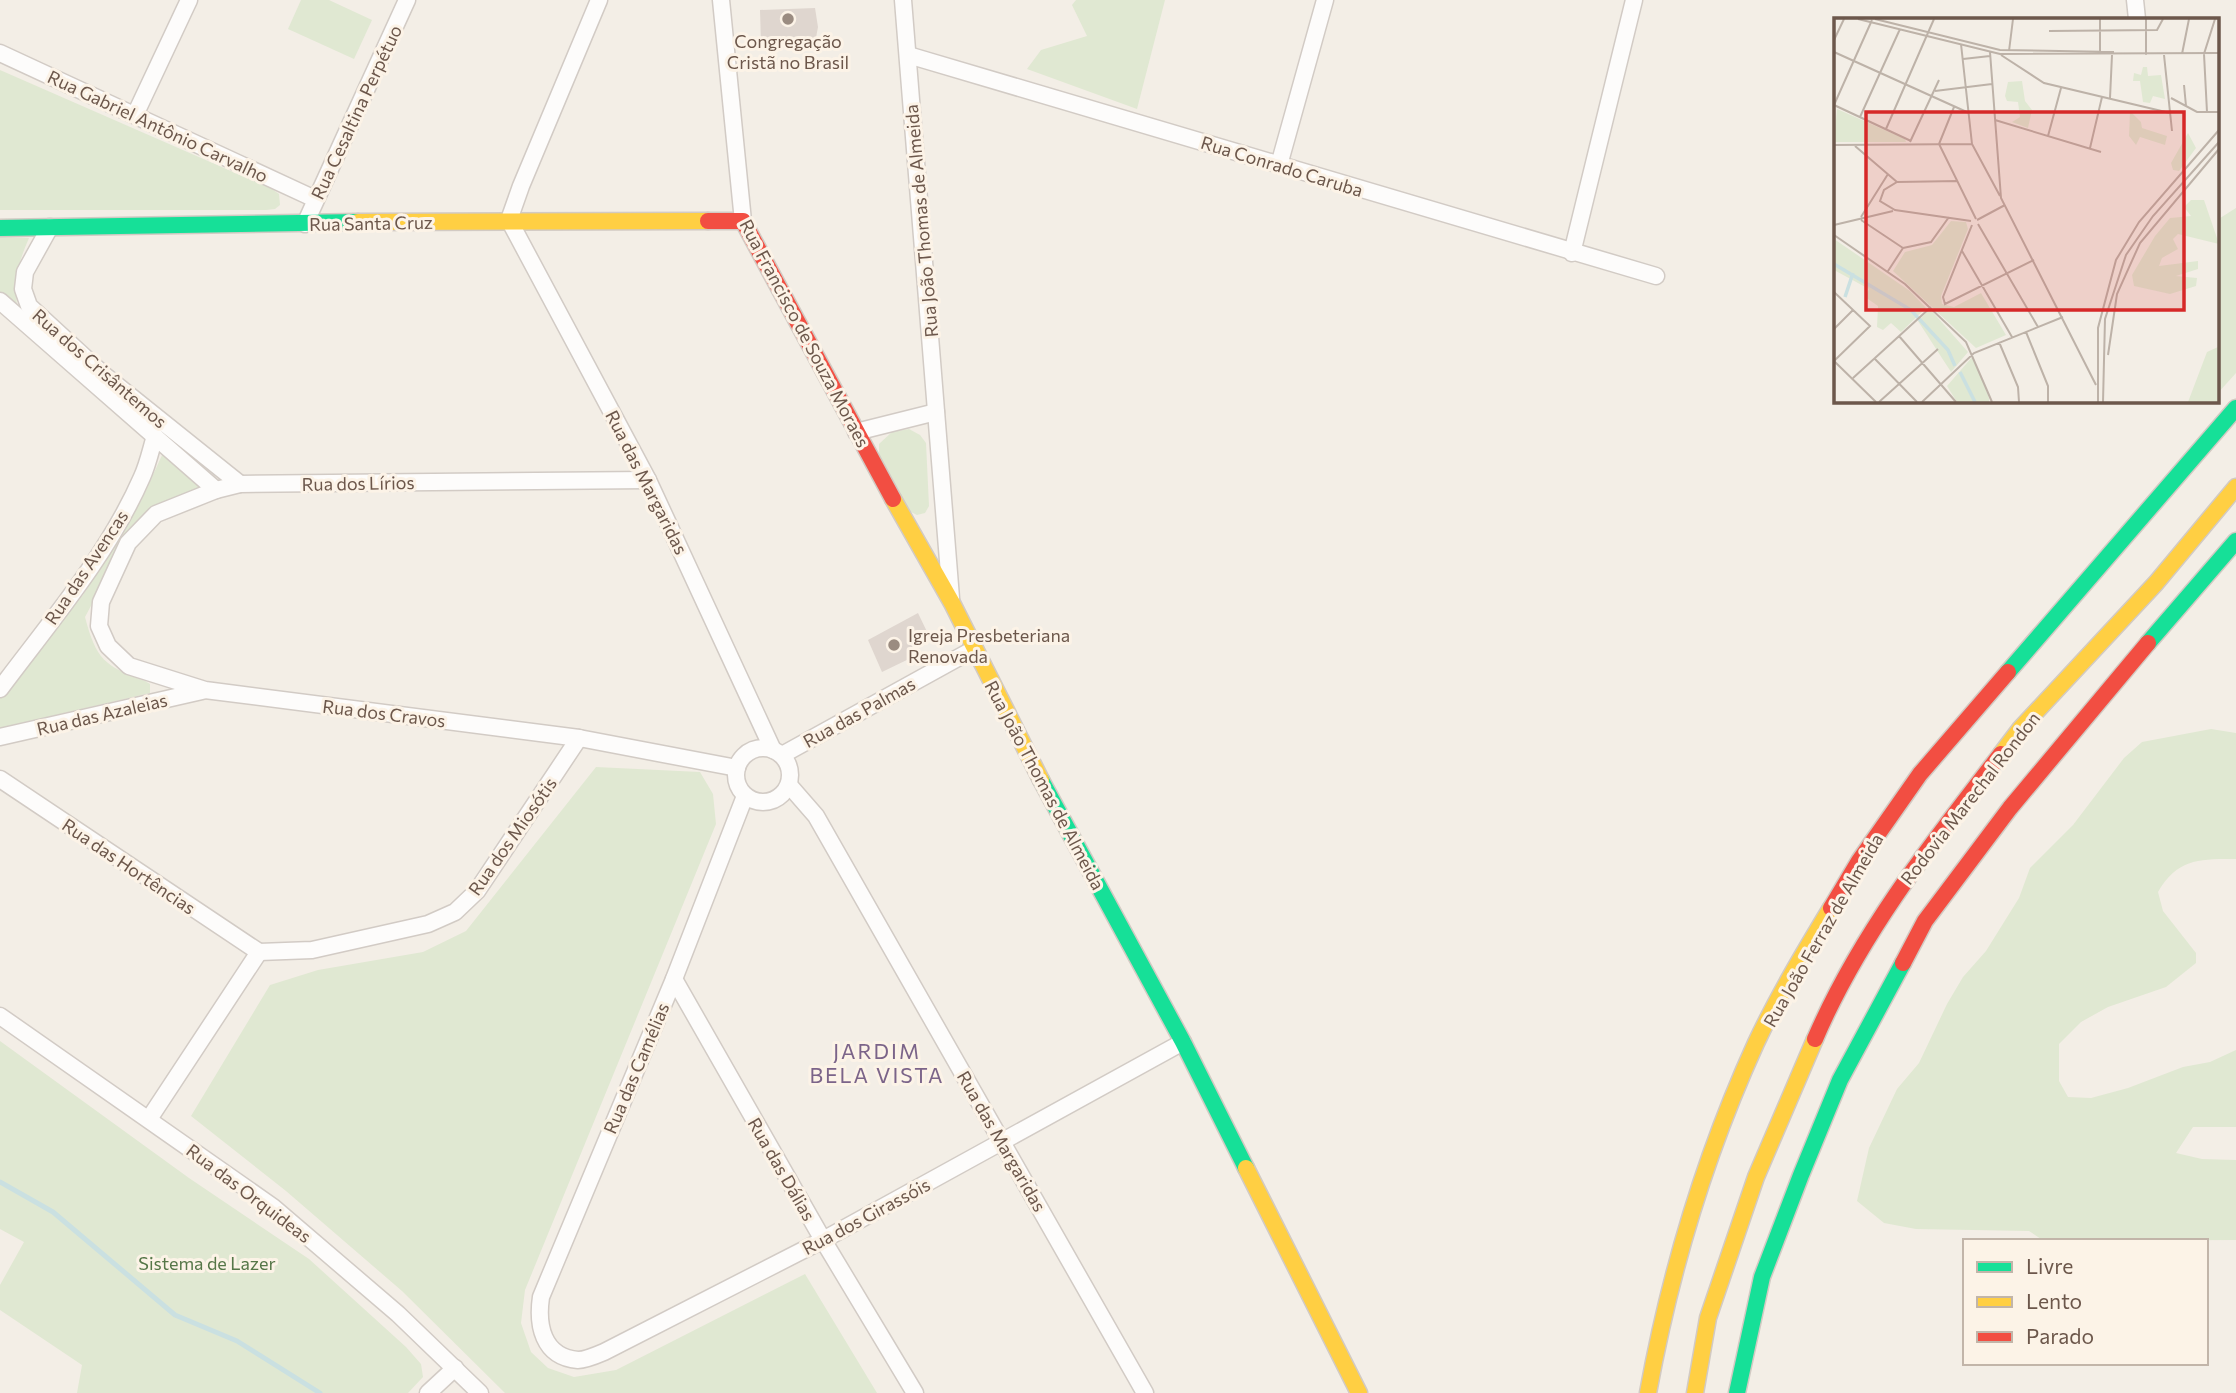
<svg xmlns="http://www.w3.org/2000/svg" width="2236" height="1393" viewBox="0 0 2236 1393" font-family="Commissioner,sans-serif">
  <rect width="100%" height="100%" fill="#f3eee6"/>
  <g fill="#e0e8d2">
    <polygon points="301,0 329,0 372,20 354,59 288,29"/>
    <polygon points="1076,0 1165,0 1137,109 1027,69 1041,50 1087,36 1072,5"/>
    <polygon points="0,70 272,189 279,194 280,205 275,209 266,210 0,210"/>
    <polygon points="2236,208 2236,373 2217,394 2217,220"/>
    <path d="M0,237L29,238C17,266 15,277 17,307L0,292Z"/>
    <polygon points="909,429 920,435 926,443 929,506 925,513 917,515 909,511 879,457 879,444 892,432"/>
    <path d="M163,453L201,487L128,537L85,617C96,659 104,666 145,681L150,684V693L0,728V697L83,595L141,501Z"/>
    <path d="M2211,729L2236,733V859C2200,859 2178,858 2158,892L2163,911L2196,953V963L2166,987L2108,1007L2081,1022L2059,1044V1081L2068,1097L2091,1098L2128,1088L2183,1067L2210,1062L2236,1050V1127H2193L2176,1153L2202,1159L2236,1160V1240L2044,1241L2029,1231L1916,1229L1884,1223L1857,1201L1869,1148L1897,1089L1919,1063L1947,1004L1963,977L1986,951L2019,898L2030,868L2073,825L2124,758L2142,742Z"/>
    <polygon points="596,767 700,772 713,794 716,824 525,1290 521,1323 531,1352 548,1368 574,1377 616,1370 805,1274 877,1393 505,1393 402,1291 286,1191 191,1116 270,985 318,970 423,952 466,931"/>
    <polygon points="0,1041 189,1178 309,1259 406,1347 421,1364 423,1377 408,1393 77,1393 82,1365 0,1310 0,1285 24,1242 0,1229"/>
  </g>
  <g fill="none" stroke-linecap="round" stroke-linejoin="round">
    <polyline stroke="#cae0e1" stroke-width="5" points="0,1182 53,1212 175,1315 237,1341 320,1393"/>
  </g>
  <g fill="#dfd6cf">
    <polygon points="815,8 818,27 815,43 761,44 760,10"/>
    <polygon points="918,613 930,638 910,650 913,657 882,672 868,640"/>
  </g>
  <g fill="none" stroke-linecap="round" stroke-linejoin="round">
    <g stroke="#d2cbc5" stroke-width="19">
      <g id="street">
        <polyline points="599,0 521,186 509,220 648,480 773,750"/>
        <polyline points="721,0 743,221"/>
        <polyline points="903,0 951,598"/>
        <polyline points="2135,0 2137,19"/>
        <polyline points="0,53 315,199"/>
        <polyline points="908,55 1656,276"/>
        <polyline points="135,115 189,0"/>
        <polyline points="1279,165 1325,0"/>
        <polyline points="305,224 407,0"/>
        <polyline points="50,227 25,272 23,289 29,306 104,375 240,484"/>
        <polyline points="1572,253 1634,0"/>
        <polyline points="0,301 216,490"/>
        <polyline points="856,432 936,412"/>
        <polyline points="648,480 240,484 216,490 156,514 128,543 101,602 99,626 108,646 129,666 205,690 579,738 737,768"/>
        <path d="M0,689C50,622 108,555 142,477C148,464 151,449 155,436"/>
        <polyline points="0,737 202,691"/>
        <circle cx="763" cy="775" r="27"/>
        <polyline points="782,755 974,649"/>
        <polyline points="0,779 259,952"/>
        <polyline points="789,785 816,816 1145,1393"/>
        <path d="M745,796L674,979L541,1297C537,1324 542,1357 578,1360C585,1360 597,1355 604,1352L823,1240L1183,1042"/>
        <polyline points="259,952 312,950 428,924 455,912 477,891 579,738"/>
        <polyline points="674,979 823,1240 915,1393"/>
        <polyline points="0,1016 273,1207 398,1314 480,1393"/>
        <polyline points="149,1119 259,952"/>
        <polyline points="428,1393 455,1368"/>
      </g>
    </g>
    <g stroke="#d2cac3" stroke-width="19">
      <g id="fast">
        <polyline points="0,228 358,222"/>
        <polyline points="2148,643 2236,541"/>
        <polyline points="2008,672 2236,408"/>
        <polyline points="1041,780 1183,1042 1246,1168"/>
        <polyline points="1737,1393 1762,1277 1801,1175 1840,1080 1903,963"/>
      </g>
    </g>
    <g stroke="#d2cac3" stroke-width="19">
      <g id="slow">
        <polyline points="358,222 708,221"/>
        <polyline points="893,499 952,603 1041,780"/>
        <polyline points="2001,754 2020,729 2156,583 2236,487"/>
        <polyline points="1246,1168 1359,1393"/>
        <path d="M1648,1393C1670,1272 1705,1155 1756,1043C1778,996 1805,951 1831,908"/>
        <polyline points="1695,1393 1708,1318 1756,1177 1815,1039"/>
      </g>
    </g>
    <g stroke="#d2cac3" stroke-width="19">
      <g id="jam">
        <polyline points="708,221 743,221 893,499"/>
        <polyline points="1831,908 1859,861 1920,774 2008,672"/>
        <polyline points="1903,963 1925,921 2010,808 2148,643"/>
        <path d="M1815,1039C1860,934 1932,843 2001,754"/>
      </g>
    </g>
    <use href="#street" stroke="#fdfcfb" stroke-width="16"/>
    <use href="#fast" stroke="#16e098" stroke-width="16"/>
    <use href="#slow" stroke="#ffcf43" stroke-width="16"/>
    <use href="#jam" stroke="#f24e42" stroke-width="16"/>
  </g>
  <g fill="#9b8c81" stroke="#fcf3e7" stroke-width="2.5">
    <circle cx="788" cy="19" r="7"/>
    <circle cx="894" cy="645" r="7"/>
  </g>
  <g text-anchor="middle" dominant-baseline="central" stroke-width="6" stroke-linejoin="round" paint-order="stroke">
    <g font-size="18" fill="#6c574b" stroke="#fcf3e7">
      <text x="788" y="41">Congregação<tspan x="788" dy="21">Cristã no Brasil</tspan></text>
      <text x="908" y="635" text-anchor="start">Igreja Presbeteriana<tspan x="908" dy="21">Renovada</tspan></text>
    </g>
    <g font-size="18" fill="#6c574b" stroke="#fcf3e7">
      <text transform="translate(356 112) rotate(-65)">Rua Cesaltina Perpétuo</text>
      <text transform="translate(158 126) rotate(25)">Rua Gabriel Antônio Carvalho</text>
      <text transform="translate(1282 166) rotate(17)">Rua Conrado Caruba</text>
      <text transform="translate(921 221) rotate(-95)">Rua João Thomas de Almeida</text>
      <text transform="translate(371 223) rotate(-1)">Rua Santa Cruz</text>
      <text transform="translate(805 333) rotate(62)">Rua Francisco de Souza Moraes</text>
      <text transform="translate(100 368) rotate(41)">Rua dos Crisântemos</text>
      <text transform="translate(647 482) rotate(63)">Rua das Margaridas</text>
      <text transform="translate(358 483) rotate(-1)">Rua dos Lírios</text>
      <text transform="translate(86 567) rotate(-56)">Rua das Avencas</text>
      <text transform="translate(859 712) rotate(-29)">Rua das Palmas</text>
      <text transform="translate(384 713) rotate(7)">Rua dos Cravos</text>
      <text transform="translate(102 714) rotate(-13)">Rua das Azaleias</text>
      <text transform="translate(1045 785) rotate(62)">Rua João Thomas de Almeida</text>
      <text transform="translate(1970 798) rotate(-52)">Rodovia Marechal Rondon</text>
      <text transform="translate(512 836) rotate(-55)">Rua dos Miosótis</text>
      <text transform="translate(129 866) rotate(34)">Rua das Hortências</text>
      <text transform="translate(1823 930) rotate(-60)">Rua João Ferraz de Almeida</text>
      <text transform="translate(636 1068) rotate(-67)">Rua das Camélias</text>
      <text transform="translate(1002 1141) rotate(60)">Rua das Margaridas</text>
      <text transform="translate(782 1169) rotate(60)">Rua das Dálias</text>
      <text transform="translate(249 1193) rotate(37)">Rua das Orquideas</text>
      <text transform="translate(866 1216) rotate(-28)">Rua dos Girassóis</text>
    </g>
    <g font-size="18" fill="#567748" stroke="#fcf3e7">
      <text x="207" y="1263">Sistema de Lazer</text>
    </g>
    <g font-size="21" letter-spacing="2" fill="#7b6489" stroke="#fcf3e7">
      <text x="877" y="1050">JARDIM<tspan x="877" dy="24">BELA VISTA</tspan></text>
    </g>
  </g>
  <g transform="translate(1834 18)">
    <rect width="385" height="385" fill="#f3eee6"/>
    <path d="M309,49H313L314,58L327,57L331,81L319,78L316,85L309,84L306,63H299L300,55L307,57ZM188,63L191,83L198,92L194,110L178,104L186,99L184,84L173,83L171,78L174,64ZM3,91L71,121L72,124H0ZM296,93L307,104L308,110L333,118L331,127L306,119L302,127L295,118ZM354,115L362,130L345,153L339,152L337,145ZM357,182H370L385,226L344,216L339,221L344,231L328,240L325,248L364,243V251L342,258L363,260L362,268L336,276L300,268L298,257L321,218L336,200L357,198L350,189ZM117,203L132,204L134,211L107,278L108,286L120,289L147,275L172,317L142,330L59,253L71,234L98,227ZM0,221L76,273L92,290L67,314L57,305L49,312L43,309L44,288L31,279L35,271L0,252ZM96,291L134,334L117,354L84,303ZM384,329L385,384H354L373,334ZM139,338L155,380V384H123L113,368Z" fill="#e0e8d2"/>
    <path fill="none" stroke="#cae0e1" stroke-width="3.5" d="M0,246L77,292L114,332L121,348M11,279L19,255M126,354L141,384"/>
    <path fill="none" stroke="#bdb2a8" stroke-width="2" d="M24,1L166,36L385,35M41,1L166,32L280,34M312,1V37M215,13L323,12L329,1M0,22L10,1M127,26L138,126L166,178M175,33L179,1M0,34L135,95M156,34L167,180L262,367M266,34V1M348,36L355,1M167,37L210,65L336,95M330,37L338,113M129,41L156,38M350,67L352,88M101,73L158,66M276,80L278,37M337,80L363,94H385M0,87L38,2M0,87L77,123M120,89L105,126L142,201M373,94L370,36L381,1M26,99L66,11M161,102L267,134M52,111L100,1M214,118L227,70M76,124L105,62M0,127L138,126M21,128L63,164M256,130L268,79M124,163L63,164L50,172L46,183L61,192L137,203M27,199L54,156M27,202L69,230M143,202L171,187M144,206L204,309M0,207L59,193M138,207L109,279L111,286L200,242M0,217L71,266L132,324L158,384M69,230L97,224L115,199M128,233L178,319M54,253L69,230M0,274L36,308L0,343M0,311L19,292M192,314L214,368V384M65,318L122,384M165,324L184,369L185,384M274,337L283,276L306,225L385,131M40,340L83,384M0,343L42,384M19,360L97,289M45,384L104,331M88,384L140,335L229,299M264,384V310L282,242L305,204L385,112M269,384L271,301L292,237L319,198L385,124"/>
    <path fill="#d62828" fill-opacity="0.15" stroke="#d62828" stroke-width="3.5" d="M32,94H350V292H32Z"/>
    <rect width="385" height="385" fill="none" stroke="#6c574b" stroke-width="3.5"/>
  </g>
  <rect x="1963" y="1239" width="245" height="126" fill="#fcf3e7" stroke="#c2b5a9" stroke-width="2"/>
  <rect x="1977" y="1262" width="35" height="10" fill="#16e098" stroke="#c2b5a9" stroke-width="2"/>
  <text x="2026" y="1274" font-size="21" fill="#6c574b">Livre</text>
  <rect x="1977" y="1297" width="35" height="10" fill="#ffcf43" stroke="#c2b5a9" stroke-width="2"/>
  <text x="2026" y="1309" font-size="21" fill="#6c574b">Lento</text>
  <rect x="1977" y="1332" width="35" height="10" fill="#f24e42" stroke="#c2b5a9" stroke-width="2"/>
  <text x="2026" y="1344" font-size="21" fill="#6c574b">Parado</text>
</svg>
